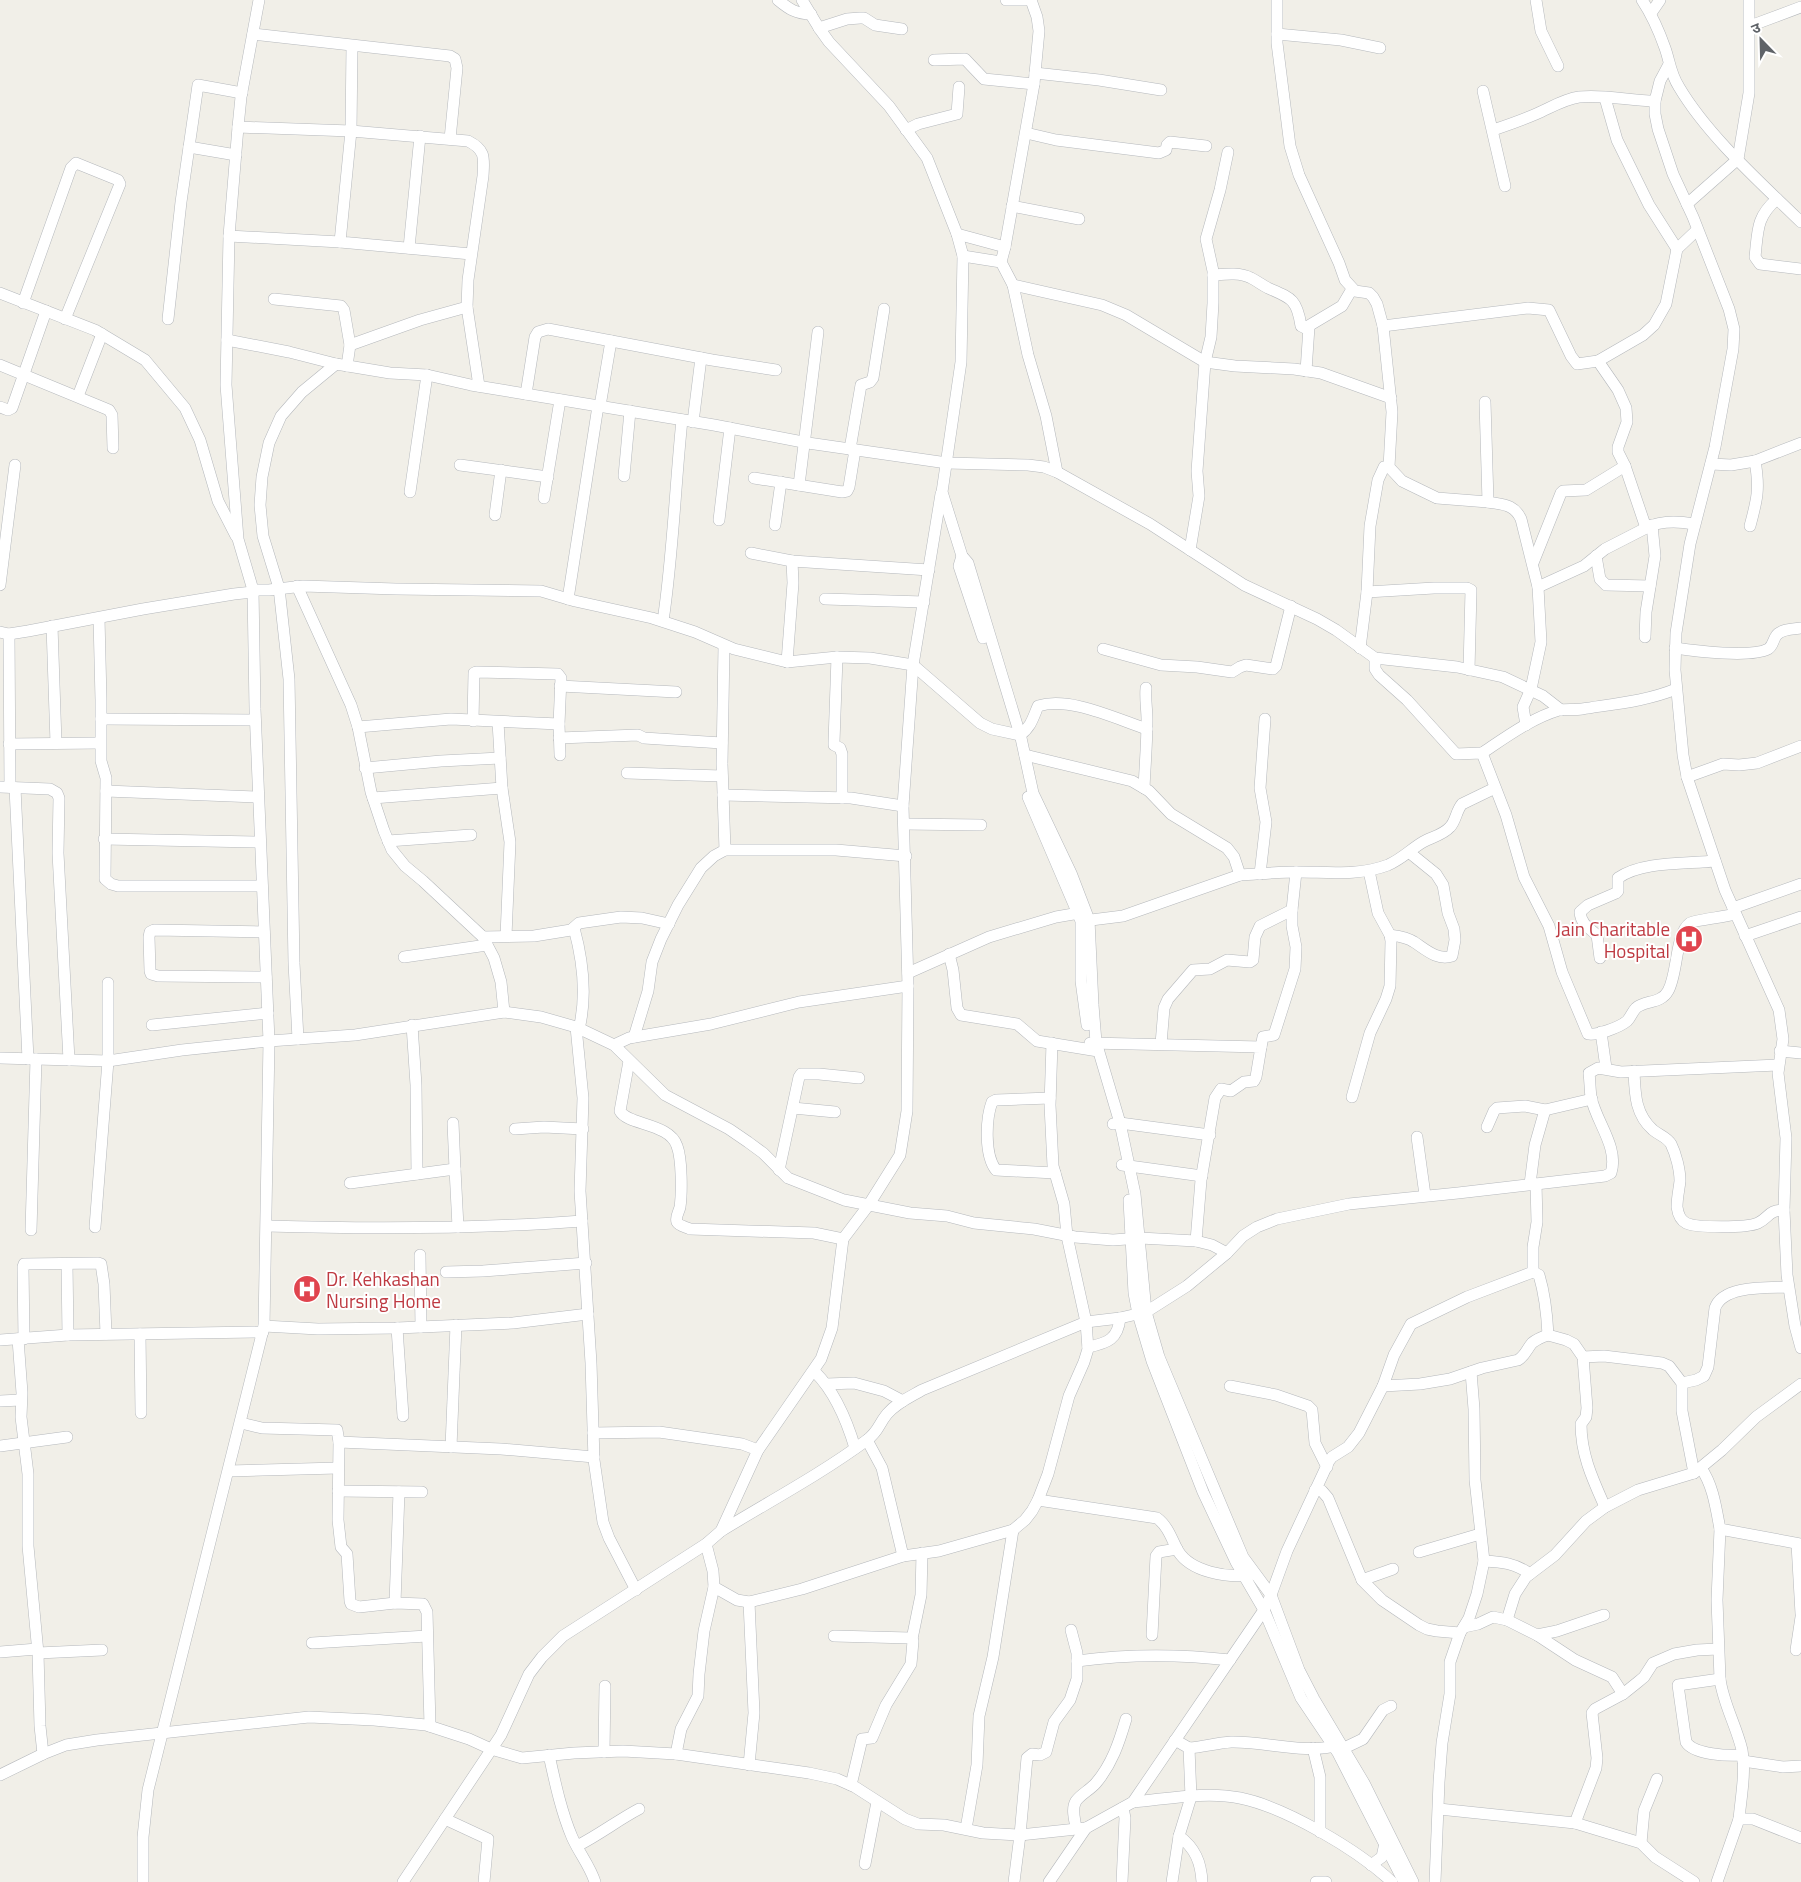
<svg xmlns="http://www.w3.org/2000/svg" width="1801" height="1882" viewBox="0 0 1801 1882" font-family="'Titillium Web','Noto Sans Devanagari',sans-serif">
  <rect width="100%" height="100%" fill="#f1efe8"/>
  <g fill="none" stroke-linecap="round" stroke-linejoin="round">
    <g stroke="#b5b8bc" stroke-width="12">
      <g id="minor">
        <path d="M778,0C789,9 796,14 811,14"/>
        <polyline points="802,0 819,28 829,42 889,106 927,158 957,234 963,256 961,362 942,492 962,556 968,563 1021,738 1033,793 1071,873 1089,920 1093,1005 1096,1042 1120,1123 1135,1194 1146,1312 1159,1357 1243,1557 1271,1595 1299,1670 1314,1699 1364,1783 1413,1882"/>
        <polyline points="1006,0 1025,0"/>
        <polyline points="1277,0 1277,43 1287,122 1290,146 1299,175 1339,263 1345,280 1355,291 1369,293 1373,297 1377,304 1383,326 1392,412 1389,467 1402,481 1437,498 1488,502"/>
        <polyline points="1536,0 1541,31 1558,66"/>
        <path d="M1642,0C1652,15 1659,31 1665,48C1670,62 1670,73 1679,87C1708,136 1760,182 1801,222"/>
        <polyline points="1651,13 1660,0"/>
        <polyline points="1750,26 1801,7"/>
        <polyline points="819,28 847,19 860,18 864,18 875,25 902,29"/>
        <polyline points="253,34 450,56 455,59 457,68 450,139"/>
        <polyline points="1277,34 1341,40 1380,48"/>
        <polyline points="352,46 351,131 340,242 471,254"/>
        <polyline points="934,60 965,59 984,79 1034,84"/>
        <polyline points="1668,66 1660,81 1655,101 1655,114 1658,129 1673,174 1693,217 1729,309 1734,329 1733,349 1715,447 1690,544 1676,633 1675,670 1683,755 1687,777 1725,890 1779,1010 1783,1039 1778,1073 1786,1138 1784,1210 1787,1275 1795,1326 1801,1348"/>
        <polyline points="1035,73 1099,80 1161,90"/>
        <polyline points="1483,91 1505,186"/>
        <polyline points="1605,98 1617,140 1649,205 1677,249"/>
        <path d="M238,127L351,131L468,141C486,150 484,158 483,176L468,280L467,307L479,386"/>
        <polyline points="906,130 918,124 957,114 959,87"/>
        <path d="M1493,130C1508,125 1522,120 1536,114C1550,108 1564,99 1579,97C1604,94 1630,101 1655,101"/>
        <polyline points="1026,133 1056,140 1159,153 1166,150 1167,145 1170,142 1206,146"/>
        <polyline points="189,147 236,155"/>
        <path d="M1777,199C1756,217 1758,231 1755,257L1760,264L1801,269"/>
        <polyline points="1687,204 1738,159 1749,93 1749,0"/>
        <polyline points="1012,206 1079,219"/>
        <polyline points="957,234 1005,247 1034,84 1039,31 1037,17 1031,0"/>
        <polyline points="229,236 340,242"/>
        <polyline points="1005,247 1001,262 1013,285 1028,355 1046,416 1057,472"/>
        <polyline points="409,248 420,136"/>
        <polyline points="963,256 1001,262"/>
        <path d="M1213,275C1225,274 1240,272 1251,278C1257,281 1262,285 1268,288C1291,298 1297,299 1301,326L1305,328L1342,306L1352,289"/>
        <polyline points="1013,285 1102,305 1126,315 1205,362 1235,366 1294,369 1321,373 1391,398"/>
        <polyline points="0,293 95,330 145,360 185,408 200,440 218,501 236,536"/>
        <polyline points="274,299 341,306 344,310 350,345"/>
        <polyline points="23,303 71,168 76,163 118,180 120,184 65,319"/>
        <polyline points="168,319 181,202 198,85 242,93"/>
        <polyline points="1383,326 1528,308 1549,310 1571,356 1577,364 1598,361 1643,335 1654,325 1666,304 1677,249 1697,230"/>
        <polyline points="227,340 289,352 336,364"/>
        <path d="M1598,361L1618,390L1626,408L1627,422L1618,447V452L1625,466L1646,528C1661,520 1678,521 1694,524"/>
        <polyline points="0,365 109,410 112,415 113,448"/>
        <polyline points="347,366 350,345 420,320 467,307"/>
        <polyline points="1306,371 1309,327"/>
        <polyline points="526,394 535,337 538,332 548,329 712,360 776,370"/>
        <polyline points="78,396 102,334"/>
        <path d="M1485,402L1488,502C1504,505 1514,504 1521,519L1538,587L1541,642L1531,689L1523,707L1526,725"/>
        <polyline points="600,406 611,341"/>
        <polyline points="0,407 8,410 12,408 46,311"/>
        <polyline points="693,422 701,358"/>
        <polyline points="850,449 861,385 870,382 873,378 884,309"/>
        <polyline points="1711,464 1731,465 1755,461 1801,443"/>
        <polyline points="460,465 548,477"/>
        <polyline points="624,476 630,411"/>
        <polyline points="754,478 842,492 847,491 849,487 855,450"/>
        <polyline points="799,485 818,332"/>
        <polyline points="410,492 427,375"/>
        <polyline points="544,498 560,400"/>
        <polyline points="495,515 501,470"/>
        <polyline points="719,520 730,428"/>
        <polyline points="775,525 781,482"/>
        <path d="M1750,526C1757,500 1760,489 1755,461"/>
        <polyline points="1190,550 1199,496 1197,471 1205,362 1211,337 1213,303 1213,271 1206,239 1220,190 1228,152"/>
        <polyline points="751,553 792,561 793,583 787,662"/>
        <polyline points="962,556 959,566 983,638"/>
        <polyline points="1596,556 1600,579 1606,585 1650,586"/>
        <polyline points="792,561 929,570"/>
        <polyline points="1533,563 1561,493 1563,491 1586,490 1625,466"/>
        <polyline points="0,585 15,465"/>
        <polyline points="297,586 351,705 358,727 371,792 384,831 392,850 405,866 423,881 483,937 494,958 501,982 504,1012"/>
        <polyline points="1538,587 1584,566 1605,549 1646,528"/>
        <path d="M253,590H269L303,586L396,589L541,591L575,601L652,618L695,632L734,649L787,662L837,657L870,658L913,665L980,723L992,729L1020,735C1031,727 1033,718 1038,706C1070,696 1116,719 1147,729"/>
        <polyline points="1367,592 1434,588 1467,588 1471,590 1469,670"/>
        <polyline points="568,599 598,406"/>
        <polyline points="825,599 924,602"/>
        <polyline points="99,618 101,700 101,761 106,778 105,879 111,884 118,886 262,886"/>
        <path d="M663,621C673,555 675,487 682,420"/>
        <polyline points="52,626 56,743"/>
        <polyline points="0,632 9,634 28,631 143,609 234,594 253,592"/>
        <polyline points="9,634 10,787"/>
        <polyline points="1645,637 1646,612 1655,556 1652,525"/>
        <polyline points="724,646 722,764 725,850"/>
        <polyline points="1360,648 1367,592 1370,526 1378,480 1384,467 1389,467"/>
        <path d="M1675,648C1695,651 1751,658 1768,649C1773,646 1773,640 1776,636C1780,629 1794,629 1801,628"/>
        <polyline points="1103,649 1161,665 1197,667 1232,672 1240,667 1246,665 1273,669 1276,666 1291,606"/>
        <polyline points="837,657 834,742 834,745 840,748 842,754 842,798"/>
        <path d="M1375,658V669L1379,675L1407,700L1456,754L1482,753L1506,815L1524,877L1549,926L1562,972L1588,1034C1596,1036 1620,1027 1627,1021C1631,1017 1632,1012 1636,1008C1645,1000 1661,1004 1668,991C1678,974 1675,934 1690,923C1694,920 1726,917 1735,914"/>
        <polyline points="560,686 676,692"/>
        <polyline points="101,719 255,720"/>
        <polyline points="473,721 474,673 476,672 558,674 561,678 559,724 560,755"/>
        <polyline points="498,722 502,788 510,842 506,936"/>
        <polyline points="358,727 451,719 559,724"/>
        <polyline points="559,738 638,735 644,738 722,743"/>
        <polyline points="9,744 100,743"/>
        <path d="M1482,753C1506,737 1532,718 1559,710C1566,709 1575,710 1582,709C1613,704 1647,701 1676,689"/>
        <path d="M1025,755L1132,781L1149,791L1171,814L1227,848L1234,857L1240,875C1259,874 1279,872 1298,872C1328,872 1359,876 1388,865C1402,859 1411,849 1423,842C1432,837 1443,835 1450,827C1456,821 1456,811 1462,804L1495,788"/>
        <polyline points="365,768 441,761 500,758"/>
        <polyline points="627,773 722,776"/>
        <polyline points="1687,777 1723,764 1739,765 1757,763 1801,746"/>
        <polyline points="0,787 50,789 57,793 59,798 58,853 69,1060"/>
        <polyline points="15,788 28,1059"/>
        <path d="M1144,788C1145,766 1147,743 1147,720C1147,709 1145,700 1146,688"/>
        <polyline points="106,791 258,797"/>
        <polyline points="723,795 851,798 903,806"/>
        <polyline points="1028,797 1081,921 1081,981 1087,1025"/>
        <polyline points="373,798 502,788"/>
        <polyline points="904,824 981,825"/>
        <polyline points="104,839 260,842"/>
        <polyline points="388,841 471,835"/>
        <polyline points="1260,874 1266,822 1260,788 1265,719"/>
        <polyline points="1733,908 1801,884"/>
        <polyline points="1083,921 1123,916 1240,875"/>
        <path d="M574,928C583,961 587,996 579,1029"/>
        <polyline points="264,932 154,930 150,932 149,937 150,971 151,974 158,976 266,977"/>
        <path d="M1390,935C1398,936 1407,937 1414,942C1425,949 1437,961 1452,956L1455,940L1454,929L1448,913L1443,885L1436,874L1410,853"/>
        <polyline points="1745,936 1801,917"/>
        <polyline points="483,937 534,936 571,930 579,923 621,917 642,918 669,924"/>
        <polyline points="949,954 953,970 957,1008 961,1015 1017,1024 1037,1041 1098,1051"/>
        <polyline points="404,957 487,945"/>
        <path d="M1600,958L1597,935C1589,928 1581,924 1580,912L1588,905L1616,893L1618,891V878C1642,861 1686,864 1715,861"/>
        <polyline points="908,973 989,937 1056,917 1085,912"/>
        <polyline points="152,1025 268,1013"/>
        <polyline points="412,1025 416,1085 417,1174"/>
        <polyline points="576,1027 583,1098 580,1191 591,1363 594,1460 603,1522 609,1538 636,1590"/>
        <polyline points="1601,1032 1606,1068"/>
        <polyline points="634,1037 648,991 652,962 661,939 678,905 701,868 714,856 725,850 836,850 906,856"/>
        <polyline points="298,1039 294,963 289,679 279,588 263,536 260,505 262,477 269,443 281,416 302,392 336,364 390,373 427,375 471,385 714,425 808,443 947,463 1028,465 1044,467 1057,472 1150,524 1244,585 1317,619 1336,630 1375,658 1457,667 1503,677 1543,696 1561,710"/>
        <polyline points="1090,1043 1261,1047 1256,1077 1254,1081 1244,1082 1231,1091 1221,1089 1215,1098 1201,1180 1196,1241"/>
        <polyline points="1161,1044 1164,1008 1168,999 1193,970 1210,969 1227,960 1250,962 1253,960 1255,937 1260,926 1292,910"/>
        <polyline points="614,1045 629,1038 711,1024 799,1002 908,986"/>
        <polyline points="1261,1047 1263,1037 1274,1035 1295,969 1296,947 1292,926 1292,910 1296,872"/>
        <polyline points="1780,1051 1801,1053"/>
        <polyline points="0,1058 108,1061 182,1050 269,1041 355,1035 504,1012 541,1017 576,1027 614,1045 665,1095 729,1129 748,1142 763,1153 788,1178 844,1200 910,1213 947,1216 974,1223 1034,1229 1075,1237 1113,1240 1140,1238 1196,1241 1212,1245 1227,1253"/>
        <path d="M629,1061L620,1111C627,1125 670,1123 677,1146C682,1159 682,1193 680,1207C679,1212 675,1217 677,1222C679,1226 686,1227 690,1229L814,1233L843,1239"/>
        <path d="M1634,1071C1635,1094 1635,1114 1653,1130C1659,1135 1667,1137 1671,1144C1676,1154 1680,1170 1680,1181C1679,1190 1677,1198 1677,1207C1678,1214 1680,1220 1686,1223C1696,1228 1747,1228 1758,1223C1769,1218 1768,1210 1784,1210"/>
        <polyline points="1352,1097 1370,1033 1386,999 1390,986 1391,941 1390,935 1378,913 1369,871"/>
        <path d="M1050,1098L996,1100L992,1102C986,1118 984,1155 996,1170L1055,1173"/>
        <polyline points="793,1108 835,1112"/>
        <polyline points="453,1123 455,1169"/>
        <polyline points="1113,1124 1120,1123 1210,1135"/>
        <polyline points="1487,1127 1494,1111 1497,1108 1525,1106 1545,1110 1592,1099"/>
        <polyline points="515,1129 544,1127 583,1129"/>
        <polyline points="1417,1137 1425,1195"/>
        <polyline points="1122,1165 1202,1176"/>
        <polyline points="779,1170 799,1077 801,1074 819,1074 859,1078"/>
        <polyline points="350,1183 455,1169 458,1227"/>
        <polyline points="1530,1184 1535,1145 1545,1110"/>
        <polyline points="1129,1200 1134,1293 1138,1314 1152,1361 1203,1492 1236,1562 1264,1610 1301,1698 1338,1753 1404,1882"/>
        <path d="M267,1226C372,1229 477,1229 582,1221"/>
        <polyline points="95,1227 108,1061 108,983"/>
        <polyline points="31,1230 36,1059"/>
        <polyline points="420,1255 421,1327"/>
        <polyline points="67,1264 68,1335"/>
        <polyline points="446,1272 483,1271 586,1263"/>
        <path d="M1533,1272L1539,1275C1545,1295 1547,1314 1548,1335L1566,1340L1574,1344L1583,1357L1587,1408L1586,1417L1581,1424C1581,1455 1593,1480 1605,1507"/>
        <polyline points="264,1326 318,1329 397,1328 513,1323 588,1314"/>
        <polyline points="397,1328 403,1416"/>
        <polyline points="140,1334 141,1413"/>
        <polyline points="18,1339 22,1393 21,1417 28,1474 28,1546 38,1653 40,1726 43,1754"/>
        <polyline points="24,1339 23,1267 24,1264 98,1263 101,1264 104,1284 106,1334"/>
        <polyline points="0,1340 68,1335 263,1332"/>
        <path d="M1088,1347C1108,1343 1118,1339 1120,1318"/>
        <polyline points="1583,1357 1604,1356 1662,1363 1669,1366 1682,1383 1682,1411 1694,1473"/>
        <path d="M815,1372C835,1392 847,1421 855,1448"/>
        <path d="M1682,1383L1696,1380L1704,1376L1708,1367L1715,1308C1723,1285 1767,1288 1788,1287"/>
        <polyline points="827,1384 854,1383 884,1391 903,1401"/>
        <polyline points="1230,1386 1276,1395 1308,1406 1312,1410 1315,1443 1327,1467"/>
        <path d="M1383,1386L1420,1384L1450,1379L1482,1368L1518,1360C1525,1356 1527,1349 1532,1343C1537,1339 1542,1337 1548,1335"/>
        <polyline points="0,1401 21,1400"/>
        <polyline points="241,1423 262,1428 337,1430 339,1442 338,1520 341,1547 347,1554 350,1601 351,1604 359,1607 395,1603 423,1604 427,1612 430,1726"/>
        <polyline points="593,1433 659,1432 742,1444 758,1450"/>
        <polyline points="867,1440 882,1468 903,1556"/>
        <polyline points="339,1442 501,1449 594,1457"/>
        <polyline points="0,1446 67,1437"/>
        <polyline points="451,1447 456,1325"/>
        <path d="M1701,1468C1713,1485 1716,1508 1720,1529L1801,1544"/>
        <polyline points="229,1471 338,1468"/>
        <polyline points="1315,1490 1322,1491 1328,1498 1362,1580 1382,1600 1419,1625 1427,1629 1437,1631 1460,1633"/>
        <polyline points="338,1491 422,1492"/>
        <path d="M1038,1500L1157,1518C1168,1526 1172,1540 1178,1551C1191,1572 1227,1578 1250,1575"/>
        <path d="M1720,1529L1717,1600L1720,1679C1723,1703 1736,1725 1742,1750C1746,1772 1741,1797 1739,1819"/>
        <path d="M721,1531C770,1501 821,1474 867,1440C879,1431 878,1425 887,1414C896,1403 910,1397 922,1390L1086,1322L1120,1318L1146,1312L1187,1286L1227,1253L1243,1236L1257,1227L1277,1219L1349,1204L1458,1193L1605,1176L1611,1173C1619,1147 1596,1122 1591,1097C1590,1090 1590,1081 1589,1073L1598,1068L1621,1072L1778,1065"/>
        <polyline points="1797,1544 1801,1614"/>
        <polyline points="1419,1552 1480,1534"/>
        <path d="M1484,1561C1502,1562 1515,1563 1530,1574"/>
        <polyline points="1362,1580 1393,1569"/>
        <polyline points="714,1587 737,1600 749,1602 802,1589 903,1556 939,1551 1013,1530 1025,1520 1032,1511 1038,1500 1048,1474 1069,1396 1084,1362 1088,1349 1086,1322 1067,1236 1064,1204 1053,1166 1050,1105 1052,1043"/>
        <polyline points="749,1602 754,1713 749,1765"/>
        <polyline points="395,1603 399,1492"/>
        <polyline points="1507,1620 1515,1594 1526,1577 1555,1555 1586,1521 1605,1507 1638,1490 1694,1473 1722,1450 1756,1417 1801,1384"/>
        <polyline points="1464,1627 1478,1624 1493,1617 1507,1620 1537,1635 1557,1631 1604,1615"/>
        <polyline points="1152,1635 1156,1556 1159,1552 1177,1549"/>
        <polyline points="1537,1635 1575,1660 1612,1677 1623,1694"/>
        <polyline points="834,1636 910,1638 913,1641 911,1664 886,1705 872,1738 862,1739 851,1785"/>
        <polyline points="912,1639 921,1595 922,1553"/>
        <polyline points="312,1643 427,1636"/>
        <polyline points="1796,1650 1801,1617"/>
        <polyline points="0,1652 37,1649"/>
        <polyline points="38,1653 102,1650"/>
        <path d="M1077,1661C1128,1654 1178,1654 1230,1660"/>
        <path d="M1720,1679L1678,1685L1686,1742C1694,1755 1729,1756 1742,1755"/>
        <path d="M1175,1740L1189,1748L1191,1797L1179,1836C1195,1848 1201,1862 1202,1882"/>
        <path d="M1189,1748C1203,1747 1216,1743 1231,1742C1265,1741 1305,1755 1338,1745"/>
        <polyline points="1313,1748 1320,1777 1320,1832"/>
        <polyline points="1338,1751 1363,1739 1383,1710 1391,1706"/>
        <polyline points="604,1752 605,1686"/>
        <polyline points="676,1754 681,1729 698,1696 699,1674 704,1631 714,1587 713,1571 706,1544"/>
        <path d="M549,1755C555,1782 561,1811 572,1837C579,1853 590,1866 595,1882"/>
        <polyline points="1743,1761 1783,1767 1801,1766"/>
        <polyline points="0,1775 43,1754 66,1745 97,1740 309,1717 374,1720 426,1725 469,1739 491,1749 522,1758 574,1753 623,1751 676,1754 809,1773 837,1779 855,1787 905,1819 918,1824 944,1825 983,1833 1020,1835 1086,1828"/>
        <path d="M1133,1802C1167,1799 1206,1791 1240,1798C1285,1807 1358,1850 1392,1882"/>
        <polyline points="1439,1809 1575,1823"/>
        <polyline points="445,1819 488,1839 484,1882"/>
        <path d="M1076,1828C1075,1820 1071,1809 1076,1801C1081,1794 1090,1790 1096,1783C1112,1764 1119,1743 1126,1719"/>
        <polyline points="966,1829 977,1765 979,1716 993,1657 1013,1530"/>
        <polyline points="1641,1843 1644,1811 1657,1779"/>
        <path d="M577,1846C599,1835 618,1820 639,1809"/>
        <polyline points="865,1864 877,1802"/>
        <polyline points="1371,1865 1382,1857 1385,1843"/>
        <polyline points="143,1882 143,1837 148,1790 264,1326 269,1041 255,709 253,590 238,539 226,385 229,236 238,127 241,97 259,0"/>
        <polyline points="403,1882 501,1735 529,1674 542,1657 563,1636 706,1544 721,1531 758,1450 821,1359 832,1328 843,1239 868,1206 900,1155 907,1111 908,986 903,806 913,665 941,494"/>
        <polyline points="1014,1882 1020,1835 1027,1758 1032,1754 1040,1755 1046,1752 1054,1722 1070,1700 1077,1679 1077,1653 1071,1630"/>
        <polyline points="1049,1882 1086,1828 1133,1802 1264,1610 1271,1595 1287,1551 1329,1461 1332,1457 1348,1447 1359,1433 1383,1386 1394,1355 1411,1324 1467,1297 1533,1272 1533,1247 1537,1222 1536,1184"/>
        <polyline points="1122,1882 1125,1818 1123,1808"/>
        <polyline points="1172,1882 1179,1836"/>
        <polyline points="1316,1882 1326,1882"/>
        <polyline points="1435,1882 1439,1782 1442,1743 1450,1694 1450,1662 1460,1633 1469,1618 1477,1594 1484,1561 1475,1480 1474,1409 1471,1372"/>
        <polyline points="1694,1882 1655,1857 1641,1843 1575,1823 1596,1768 1597,1758 1592,1713 1595,1709 1623,1694 1638,1682 1644,1677 1653,1663 1674,1654 1697,1650 1718,1649"/>
        <polyline points="1717,1882 1739,1819 1753,1819 1801,1838"/>
      </g>
    </g>
    <use href="#minor" stroke="#fff" stroke-width="11"/>
  </g>
  <defs>
    <g id="hospital-disc" transform="scale(1.4375)"><circle r="9.5" fill="#e0444e" stroke="#fff"/><path d="M-5-5h3v3.5h4V-5h3V5h-3V1.5h-4V5h-3Z" fill="#fff"/></g>
  </defs>
  <g fill-rule="evenodd">
    <use href="#hospital-disc" x="1689" y="939"/>
    <use href="#hospital-disc" x="307" y="1289"/>
  </g>
  <g text-anchor="middle" dominant-baseline="central" stroke-width="4" stroke-linejoin="round" paint-order="stroke">
    <g font-size="19" fill="#be3a42" stroke="#fff" text-anchor="end">
      <text x="1670" y="928">Jain Charitable<tspan x="1670" dy="22">Hospital</tspan></text>
      <text x="326" y="1278" text-anchor="start">Dr. Kehkashan<tspan x="326" dy="22">Nursing Home</tspan></text>
    </g>
  </g>
  <g transform="translate(1761 40) rotate(337)" stroke="#ffffff" stroke-width="4" paint-order="stroke">
  <path d="M0-4L9 19L0 12L-9 19Z" fill="#5f6368"/>
  <text y="-8" font-size="14" font-weight="bold" text-anchor="middle" fill="#5f6368">उ</text>
  </g>
</svg>
